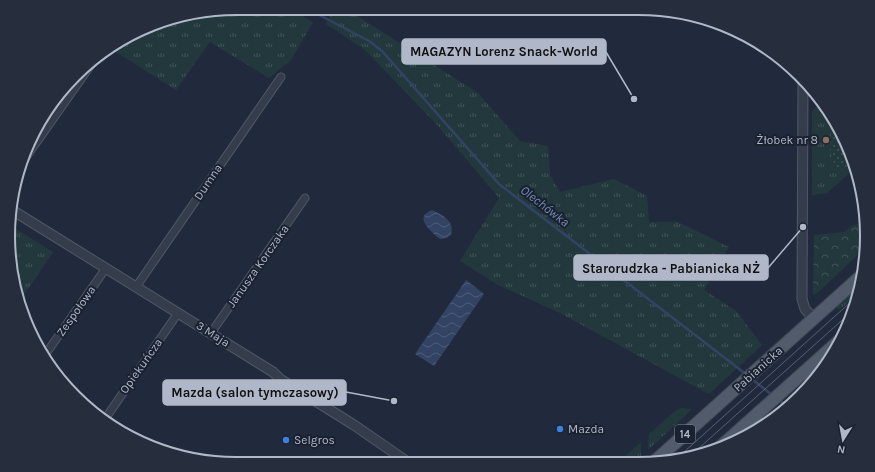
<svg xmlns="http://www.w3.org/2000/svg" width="875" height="472" viewBox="0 0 875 472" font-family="Karla,sans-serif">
  <defs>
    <pattern id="grass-tufts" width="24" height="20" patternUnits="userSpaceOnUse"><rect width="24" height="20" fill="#23383d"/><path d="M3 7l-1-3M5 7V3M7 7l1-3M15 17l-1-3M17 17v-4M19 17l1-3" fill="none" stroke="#405358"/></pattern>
    <pattern id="forest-crowns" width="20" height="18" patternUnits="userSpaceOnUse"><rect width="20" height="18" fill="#23383d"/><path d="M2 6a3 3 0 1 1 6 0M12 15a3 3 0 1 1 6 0" fill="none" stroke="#405358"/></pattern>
    <pattern id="park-dots" width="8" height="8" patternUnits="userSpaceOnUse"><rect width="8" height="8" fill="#23383d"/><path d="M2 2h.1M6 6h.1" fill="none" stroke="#405358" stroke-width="1.8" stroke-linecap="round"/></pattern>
    <pattern id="water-waves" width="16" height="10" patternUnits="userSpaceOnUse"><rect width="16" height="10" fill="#334364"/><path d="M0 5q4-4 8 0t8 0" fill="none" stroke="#4e5c79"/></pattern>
  </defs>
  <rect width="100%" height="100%" fill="#212a3c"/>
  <g fill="url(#grass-tufts)">
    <polygon points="236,8 287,8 313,22 291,60 269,78 210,42 176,90 110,48 162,20"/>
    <polygon points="332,8 348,8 348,10 478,93 520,141 548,146 550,175 560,192 614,179 647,196 649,222 678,222 729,247 704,290 736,311 762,345 709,394 558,312 498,285 460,261 499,198 439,127 369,54 361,47 326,24 332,12"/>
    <polygon points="822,102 855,168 827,193 812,195 812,111"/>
    <polygon points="11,226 53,252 20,301 9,251"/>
    <polygon points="858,288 855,297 839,310 836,307"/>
    <polygon points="830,359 823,368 789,398 788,397"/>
    <polygon points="681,408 692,409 648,450 649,434 675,411"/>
    <polygon points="641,442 641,457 635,462 619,462"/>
  </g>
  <polygon fill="url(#forest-crowns)" points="862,223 864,249 815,295 813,294 814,235 845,232 851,226"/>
  <path fill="url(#park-dots)" d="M834,125L853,164L849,167L840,170C828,159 827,139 834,125Z"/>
  <g fill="url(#water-waves)">
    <path d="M432,210C443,215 455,221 451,235C449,236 446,239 442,239C438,239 435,235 432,232C425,225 417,216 432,210Z"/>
    <polygon points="466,280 484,294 434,366 415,354"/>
  </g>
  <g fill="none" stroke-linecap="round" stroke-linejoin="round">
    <g stroke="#334364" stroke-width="2.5">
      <polyline points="306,8 369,41 382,51 499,184 747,375"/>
      <polyline points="752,379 772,395"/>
      <polyline points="779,400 788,406"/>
    </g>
    <g stroke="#505767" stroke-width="9">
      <g id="minor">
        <polyline points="22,163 98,55"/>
        <polyline points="136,287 281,77"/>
        <polyline points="211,333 305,198"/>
        <polyline points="45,355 106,268"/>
        <polyline points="105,419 178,313"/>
      </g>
    </g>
    <g stroke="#505767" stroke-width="11">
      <g id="tertiary">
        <polyline points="803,82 802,299 805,309 814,319"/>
        <polyline points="12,210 273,372 280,379 354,425 409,463"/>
      </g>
    </g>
    <g stroke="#3e4555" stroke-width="14">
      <g id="primary">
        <polyline points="718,449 840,340"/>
        <polyline points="654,462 861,276"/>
      </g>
    </g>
    <use href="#minor" stroke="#353c4c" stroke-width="7"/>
    <use href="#tertiary" stroke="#353c4c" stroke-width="9"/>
    <use href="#primary" stroke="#525b6c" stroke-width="12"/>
    <g stroke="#566073" stroke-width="1">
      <polyline points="689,457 849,314"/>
      <polyline points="674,461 853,300"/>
    </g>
  </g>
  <circle fill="#8d6e63" stroke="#1a2131" stroke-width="1.5" cx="826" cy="140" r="4"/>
  <g fill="#3f7fe0" stroke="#1a2131" stroke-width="1.5">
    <circle cx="560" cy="429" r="4"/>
    <circle cx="286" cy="440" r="4"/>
  </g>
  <g text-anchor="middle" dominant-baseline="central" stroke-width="4" stroke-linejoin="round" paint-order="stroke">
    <rect fill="#1a2131" stroke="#838a9b" stroke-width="1" x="675" y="425" width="20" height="18" rx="3"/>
    <g font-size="11" font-weight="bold" fill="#b0b7c8">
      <text x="685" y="434">14</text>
    </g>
    <g font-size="12" fill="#b0b7c8" stroke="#1a2131" text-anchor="start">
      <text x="818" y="140" text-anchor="end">Żłobek nr 8</text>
      <text x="568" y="429">Mazda</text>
      <text x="294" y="440">Selgros</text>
    </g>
    <g font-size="12" fill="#b0b7c8" stroke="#1a2131">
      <text transform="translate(208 182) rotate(-56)">Dumna</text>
      <text transform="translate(258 266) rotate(-55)">Janusza Korczaka</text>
      <text transform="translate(76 311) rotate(-55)">Zespołowa</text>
      <text transform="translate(213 334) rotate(32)">3 Maja</text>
      <text transform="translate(141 366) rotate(-55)">Opiekuńcza</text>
      <text transform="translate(758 369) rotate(-42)">Pabianicka</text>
    </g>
    <g font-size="13" font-style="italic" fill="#758ab2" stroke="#1a2131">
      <text transform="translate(545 206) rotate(38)">Olechówka</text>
    </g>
  </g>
  <path d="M0 0H875V472H0ZM236 15H639A221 221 0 0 1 860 236V236A221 221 0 0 1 639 457H236A221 221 0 0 1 15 236V236A221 221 0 0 1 236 15Z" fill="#262d3d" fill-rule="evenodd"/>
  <path fill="none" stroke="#b0b7c8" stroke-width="2" d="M236 15H639A221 221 0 0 1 860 236V236A221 221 0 0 1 639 457H236A221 221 0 0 1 15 236V236A221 221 0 0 1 236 15Z"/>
  <path fill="none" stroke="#b0b7c8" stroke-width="1.5" d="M634 99L606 52M803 227L768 268M394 401L346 392"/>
  <g fill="#b0b7c8" stroke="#1a2131" stroke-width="1.5">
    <circle cx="634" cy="99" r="4"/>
    <circle cx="803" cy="227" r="4"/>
    <circle cx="394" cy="401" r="4"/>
  </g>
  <g fill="#b0b7c8" stroke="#b0b7c8" stroke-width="1.5">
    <rect x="402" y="39" width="204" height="25" rx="4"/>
    <rect x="574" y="255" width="194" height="25" rx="4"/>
    <rect x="163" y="380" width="183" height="25" rx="4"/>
  </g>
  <g font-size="13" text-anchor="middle" font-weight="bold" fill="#111">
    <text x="504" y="56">MAGAZYN Lorenz Snack-World</text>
    <text x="671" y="273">Starorudzka - Pabianicka NŻ</text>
    <text x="255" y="397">Mazda (salon tymczasowy)</text>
  </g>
  <g transform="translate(843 440) rotate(191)" stroke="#1a2131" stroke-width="3" paint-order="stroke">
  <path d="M0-3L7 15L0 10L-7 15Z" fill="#b0b7c8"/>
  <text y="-6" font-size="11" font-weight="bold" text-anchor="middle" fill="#b0b7c8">N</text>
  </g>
</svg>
